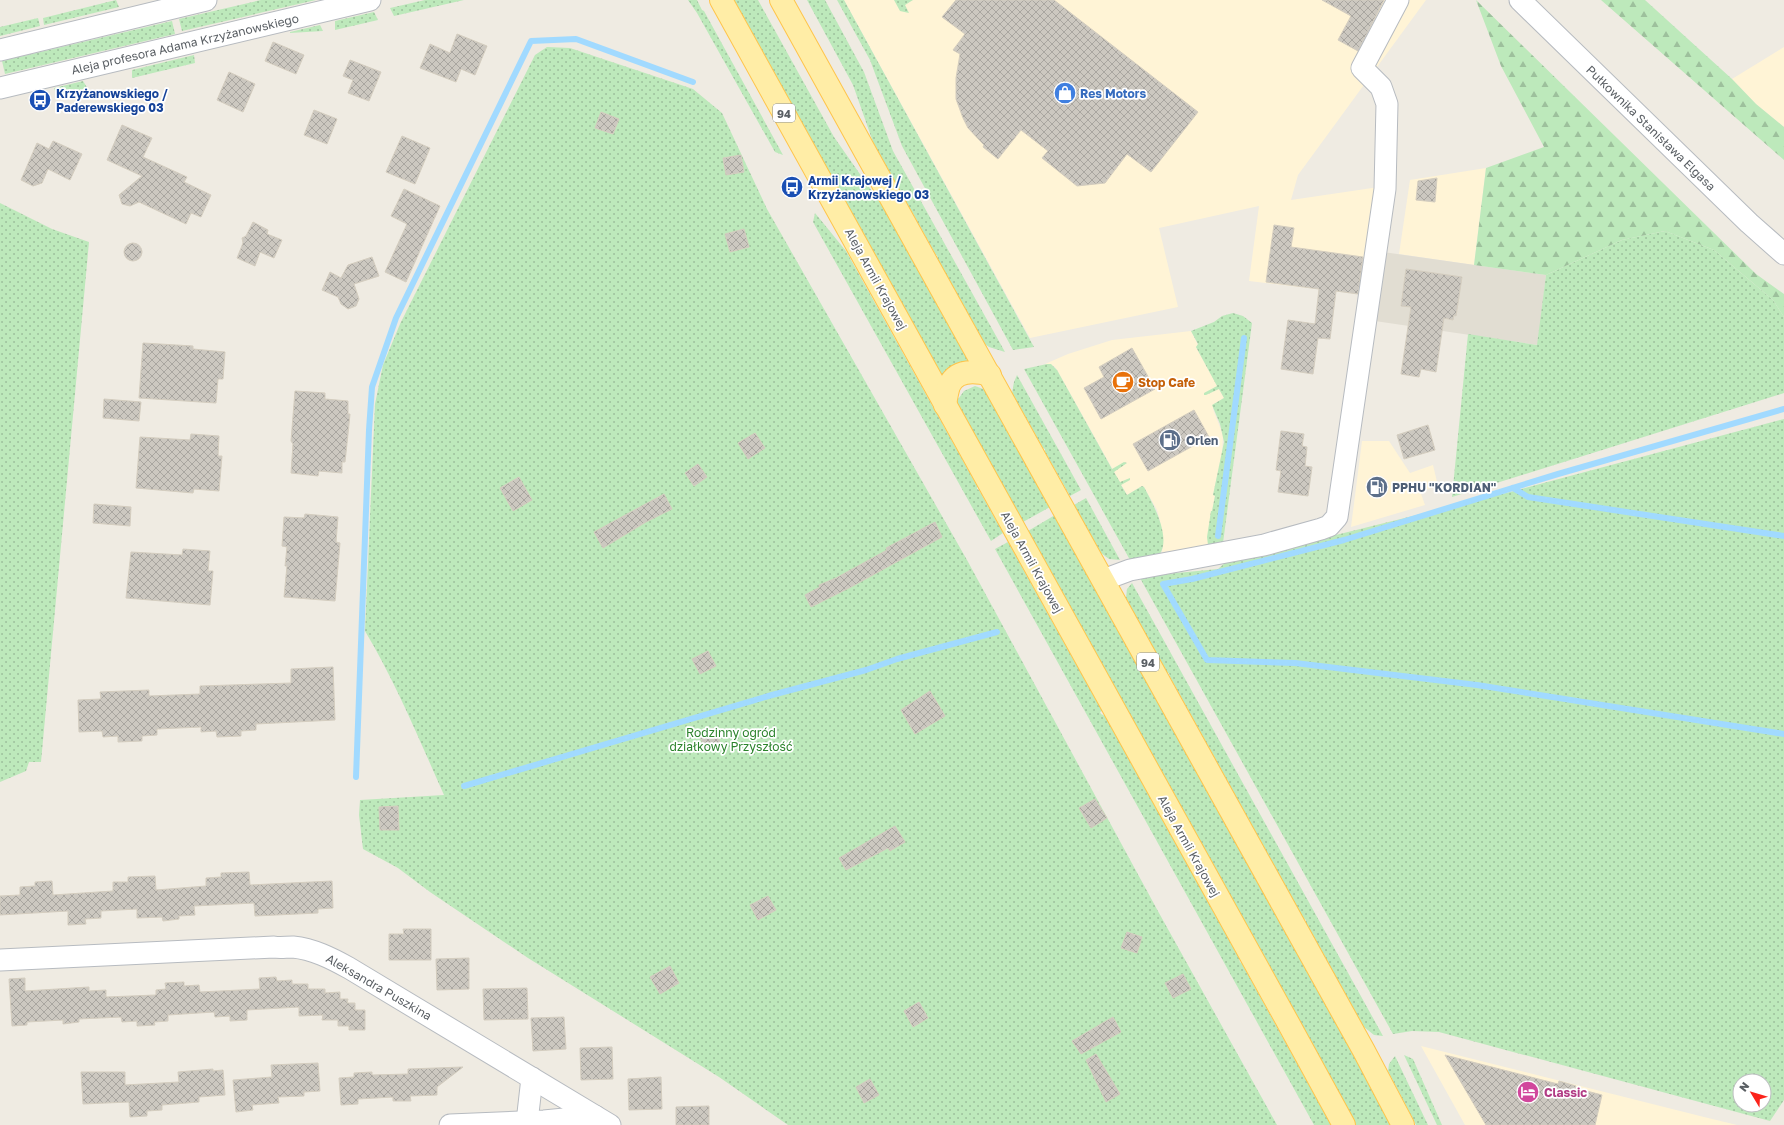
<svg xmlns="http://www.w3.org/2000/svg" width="1784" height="1125" viewBox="0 0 1784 1125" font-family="'Golos Text',sans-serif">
  <defs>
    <pattern id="green-dots" width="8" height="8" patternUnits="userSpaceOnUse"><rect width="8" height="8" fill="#bde9bb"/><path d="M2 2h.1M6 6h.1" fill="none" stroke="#9dc09c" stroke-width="1.8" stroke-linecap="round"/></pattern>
    <pattern id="forest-firs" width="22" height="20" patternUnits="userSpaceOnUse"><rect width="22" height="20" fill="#bde9bb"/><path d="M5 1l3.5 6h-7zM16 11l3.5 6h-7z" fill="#9dc09c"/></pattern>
    <pattern id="building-cross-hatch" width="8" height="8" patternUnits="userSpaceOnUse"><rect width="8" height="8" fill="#ccc8c0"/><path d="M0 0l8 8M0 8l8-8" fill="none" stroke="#a9a6a0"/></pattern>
  </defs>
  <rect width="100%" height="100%" fill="#efebe2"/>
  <g fill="#fff4d6">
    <polygon points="844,0 1426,0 1298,175 1291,200 1379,187 1360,294 1249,281 1259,206 1159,228 1178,307 1030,338"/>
    <polygon points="1784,47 1784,127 1756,104 1732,79"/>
    <polygon points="1486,168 1474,265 1399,254 1410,180"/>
    <polygon points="1191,331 1198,345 1196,347 1224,398 1214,404 1213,409 1223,435 1222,454 1213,495 1215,495 1212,512 1211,511 1209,547 1162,552 1163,544 1160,521 1157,510 1144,487 1142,486 1127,495 1057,370 1054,366 1045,364 1068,354 1112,340"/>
    <polygon points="1362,441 1389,441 1410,473 1433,465 1438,486 1420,491 1425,505 1351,527"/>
    <polygon points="1421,1046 1704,1117 1737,1125 1465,1125"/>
  </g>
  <polygon fill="#e1ddd2" points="1383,252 1546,275 1538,345 1375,321"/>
  <g fill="url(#green-dots)" fill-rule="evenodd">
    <polygon points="116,0 119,7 44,25 43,18"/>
    <polygon points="261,0 316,0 182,31 179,19"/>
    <polygon points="425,0 464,0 394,16 390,8"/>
    <polygon points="688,0 697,0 702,10 704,11 783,155 775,152 697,13"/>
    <polygon points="734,0 758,0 834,137 890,217 970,363 942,376"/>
    <polygon points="807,0 825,0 864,72 893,151 1005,352 989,347 985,344 938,260 937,255 936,255 873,142 853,85"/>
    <polygon points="837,0 844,0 1034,347 1013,350 902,146 870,60"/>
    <polygon points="894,0 913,0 905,5 909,13 900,11"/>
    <polygon points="374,12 378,20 335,30 335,21"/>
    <polygon points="38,18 40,26 0,36 0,27"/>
    <polygon points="172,21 175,34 5,74 2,61"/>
    <polygon points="320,25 323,31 290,33 290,32"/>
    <path d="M547,47L570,48L693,89L722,113L767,209L967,560L1159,913L1277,1125H788L719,1077L528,958L430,892L398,868L363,849L359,815L360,800L444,795C419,739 396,683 365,631L375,404L383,365L400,324L535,55Z"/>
    <polygon points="194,55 195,63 132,78 132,70"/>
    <polygon points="83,81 88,89 57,96 54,88"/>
    <polygon points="0,203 52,229 89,242 41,762 29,762 26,771 0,782"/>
    <polygon points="815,213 846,251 977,486 977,489 979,490 1003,533 991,541 813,222"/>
    <polygon points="1665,231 1714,250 1773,300 1784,317 1784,393 1452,497 1468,334 1537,345 1546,275 1622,240"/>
    <polygon points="1233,313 1243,316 1252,323 1223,543 1208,545 1207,537 1211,511 1212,511 1215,496 1213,495 1224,442 1220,424 1212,405 1224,398 1219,389 1206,395 1204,395 1204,393 1217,386 1196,347 1198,344 1191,331 1214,322 1222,316"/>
    <path d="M1047,364H1051L1057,370L1112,469L1124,462L1127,463L1114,472L1120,482L1130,478V480L1121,485L1127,495L1142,486L1144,487C1153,504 1171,536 1160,554L1130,560L1024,369Z"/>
    <polygon points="1017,375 1081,490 1070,496 1045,452 1045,449 1043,448 1012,393 1014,382"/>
    <polygon points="975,386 986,390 1050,507 1023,522 956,402 964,391"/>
    <path d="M1784,419V1100L1770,1121L1439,1032L1412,1031L1393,1034L1140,578L1156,575L1218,569L1226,562L1510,492ZM1740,1081H1764V1105H1740Z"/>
    <polygon points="1086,498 1120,560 1109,559 1101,553 1074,505"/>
    <polygon points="1055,515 1355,1056 1391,1125 1356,1125 1028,531"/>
    <polygon points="1008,542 1102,711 1100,712 1101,714 1105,716 1239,958 1240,963 1241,962 1331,1125 1314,1125 995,549"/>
    <polygon points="1132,583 1383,1036 1374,1035 1364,1027 1306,923 1306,920 1303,918 1170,677 1169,673 1167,673 1126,598 1127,589"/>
    <polygon points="1404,1055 1413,1059 1442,1125 1437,1125"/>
    <polygon points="1395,1056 1428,1125 1416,1125 1388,1071 1389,1064"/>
  </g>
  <g fill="url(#forest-firs)">
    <polygon points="1476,0 1756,274 1784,294 1784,317 1773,300 1714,250 1665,231 1622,240 1546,275 1474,265 1486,168 1544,147 1501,66"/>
    <polygon points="1601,0 1645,0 1732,79 1756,104 1784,127 1784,160"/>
  </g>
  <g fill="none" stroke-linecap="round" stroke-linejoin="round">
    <g stroke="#a1daff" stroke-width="6">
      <polyline points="1784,409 1558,474 1344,540 1192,579 1163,584 1207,660 1295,663 1477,685 1784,734"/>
      <polyline points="1513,488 1528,497 1784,536"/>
      <polyline points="1218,536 1244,338"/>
      <polyline points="356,777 369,430 372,387 396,318 531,41 576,39 693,82"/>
      <polyline points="464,786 772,695 866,670 897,659 997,632"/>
    </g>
  </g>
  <g fill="url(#building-cross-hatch)" stroke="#d4cdbf">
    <polygon points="956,0 1054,0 1198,112 1151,172 1127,154 1105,183 1077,186 1042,158 1048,151 1021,130 998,159 983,147 984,145 968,128 963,118 956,99 956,78 960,54 953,50 965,34 942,17"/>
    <polygon points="1322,0 1384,0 1358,51 1338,40 1351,16"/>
    <polygon points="457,34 487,46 475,75 461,69 456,82 420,68 430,44 450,53"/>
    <polygon points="273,42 304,55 296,74 265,61"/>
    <polygon points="350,60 381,72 369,101 348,93 353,80 343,76"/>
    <polygon points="229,72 255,84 243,112 217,100"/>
    <polygon points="314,110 337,119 327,144 304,135"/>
    <polygon points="601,112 619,119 613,134 595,128"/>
    <polygon points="122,125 152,138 143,157 187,177 184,182 211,195 201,217 191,213 186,224 139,202 130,206 122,204 119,195 142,176 107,160"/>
    <polygon points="402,136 430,148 415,184 386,172"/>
    <polygon points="53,141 82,154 70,180 48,169 42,183 33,186 21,180 37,143 49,149"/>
    <polygon points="741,155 744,172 726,175 723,158"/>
    <polygon points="1437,178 1435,202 1416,200 1418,181"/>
    <polygon points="404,189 440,206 406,282 385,272 407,224 391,216"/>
    <polygon points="253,222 268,230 267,234 282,240 274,258 260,252 255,266 237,258 243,243 242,238 246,236"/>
    <polygon points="1274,225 1294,228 1291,247 1363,257 1358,294 1336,291 1330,339 1318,338 1313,374 1281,369 1288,320 1315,324 1319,289 1266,282"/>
    <polygon points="744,229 749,247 730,252 725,234"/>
    <circle cx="133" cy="252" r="9"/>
    <polygon points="372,257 379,276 354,284 359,299 356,306 348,309 341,304 338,297 322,290 330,272 341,278 348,265"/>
    <polygon points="1406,269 1462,277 1456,316 1454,315 1453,320 1444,318 1436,372 1421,369 1419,377 1401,374 1411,307 1401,306"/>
    <polygon points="143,343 193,346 193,349 225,352 223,379 218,379 216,403 139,398"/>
    <polygon points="1132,348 1155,389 1101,419 1084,388 1104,377 1099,367"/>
    <polygon points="295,391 325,393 325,399 348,401 348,414 350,414 348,434 345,462 342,462 342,473 319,471 318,476 291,473 293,444 291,441"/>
    <polygon points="104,399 141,402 139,421 103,418"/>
    <polygon points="1194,410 1209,437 1148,471 1133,444"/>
    <polygon points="1428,425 1435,450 1404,459 1397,435"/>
    <polygon points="1281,431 1304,434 1302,446 1307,447 1305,466 1312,467 1308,496 1278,492 1281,471 1276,470"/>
    <polygon points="755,433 765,448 748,459 738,443"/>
    <polygon points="191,434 219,436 218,456 222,456 219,491 194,489 193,493 136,488 140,437 190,440"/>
    <polygon points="698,464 707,477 694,486 685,473"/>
    <polygon points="519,477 532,500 513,511 500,488"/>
    <polygon points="664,494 672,509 646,522 603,548 594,532"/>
    <polygon points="94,504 131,507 130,526 93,523"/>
    <polygon points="305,514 338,517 336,542 340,543 335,601 284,597 287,566 285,566 287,547 282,546 284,517 304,518"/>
    <polygon points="935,522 942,537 851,587 811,607 805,595 820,587 819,585 836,578 887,550 886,548"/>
    <polygon points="183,549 210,551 208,571 213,571 210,605 126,598 131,552 182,555"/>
    <polygon points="708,651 716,666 700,674 692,659"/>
    <polygon points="333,667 335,720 256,724 256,730 241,731 241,736 217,737 216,731 201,732 201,727 157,729 157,735 142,736 142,741 118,742 118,736 103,737 102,731 79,732 78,700 101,699 100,692 149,690 149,696 200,694 200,686 291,683 291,669"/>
    <polygon points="930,691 945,716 915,734 901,710"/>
    <polygon points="713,728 721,744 707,752 699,735"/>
    <polygon points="1095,799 1107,818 1091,828 1079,808"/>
    <polygon points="398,806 399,830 380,830 379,807"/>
    <polygon points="895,826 905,842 890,851 888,848 846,870 839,858"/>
    <polygon points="249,872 250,885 332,881 333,908 318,909 318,913 255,916 254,903 194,906 195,915 179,916 179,919 163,921 162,917 137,918 137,909 101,911 101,918 85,919 86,924 68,925 68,911 0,915 0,896 20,895 20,887 35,886 35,882 52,881 53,895 113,891 113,882 128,882 128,877 155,876 156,890 206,886 206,878 221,877 221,873"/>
    <polygon points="768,896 776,910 758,920 750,905"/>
    <polygon points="403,929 431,929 431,960 389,960 389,934 404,934"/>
    <polygon points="1127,932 1142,937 1137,953 1121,948"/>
    <polygon points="469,958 469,989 437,990 436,959"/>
    <polygon points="670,966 679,983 660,994 650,977"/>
    <polygon points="1183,974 1191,989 1173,998 1165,983"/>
    <polygon points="276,977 277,981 292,980 292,984 308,984 308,989 325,989 325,993 340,992 340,999 348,999 347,1003 355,1003 355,1010 365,1010 365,1030 349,1030 349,1026 338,1026 338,1020 322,1020 323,1015 299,1016 299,1007 247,1010 247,1020 230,1021 230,1016 215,1017 214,1012 168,1015 168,1021 154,1022 155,1025 137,1026 137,1021 122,1022 121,1017 79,1019 79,1022 63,1024 63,1020 27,1022 27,1025 12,1026 9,979 25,978 25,991 89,987 89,991 106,990 106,997 156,995 156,990 166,989 165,983 184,982 184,986 199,985 200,992 260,989 259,978"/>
    <polygon points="527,988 528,1019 484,1020 483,989"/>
    <polygon points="919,1002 928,1018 913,1027 904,1011"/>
    <polygon points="564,1017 566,1049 533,1051 531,1018"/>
    <polygon points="1113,1017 1121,1032 1081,1054 1072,1041"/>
    <polygon points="612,1047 613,1079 581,1080 580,1048"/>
    <polygon points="1096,1054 1120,1094 1106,1102 1086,1060"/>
    <polygon points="1445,1055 1558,1084 1559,1081 1576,1086 1575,1088 1602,1095 1595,1125 1486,1125"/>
    <polygon points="318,1063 320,1091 304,1092 304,1096 278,1097 279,1103 252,1105 253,1110 236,1112 233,1080 272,1077 271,1065"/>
    <polygon points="463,1067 437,1087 437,1095 410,1096 411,1101 393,1101 393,1097 358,1099 358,1104 341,1105 339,1078 354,1077 354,1073 372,1072 372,1075 408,1074 408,1069"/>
    <polygon points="213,1069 213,1071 223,1070 225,1095 199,1097 199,1102 162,1105 162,1110 147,1111 147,1116 130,1117 129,1102 83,1104 81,1072 125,1072 125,1085 179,1082 178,1072"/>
    <polygon points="661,1077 662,1109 629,1110 628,1079"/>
    <polygon points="870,1079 879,1095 864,1103 856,1087"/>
    <polygon points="709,1106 709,1125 676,1125 676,1107"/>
  </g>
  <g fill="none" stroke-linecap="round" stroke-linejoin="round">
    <g stroke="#b7bbc0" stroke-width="23">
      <g id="minor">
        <polyline points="1520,0 1749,223 1784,254"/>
        <polyline points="0,50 206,0"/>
        <polyline points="0,88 370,0"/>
        <polyline points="1103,580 1130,570 1264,545 1321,529 1329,526 1337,517 1385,189 1387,104 1381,87 1362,68 1398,0"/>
        <path d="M0,960L274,947C280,948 286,947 293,947C313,949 331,958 349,968L610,1125"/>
        <polyline points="527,1122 532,1078"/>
        <polyline points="450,1125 544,1121 595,1116"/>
      </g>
    </g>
    <g stroke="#ffc44a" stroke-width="24">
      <g id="major">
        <polyline points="721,0 1286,1019 1344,1125"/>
        <polyline points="781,0 1364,1051 1403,1125"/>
        <path d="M945,405C946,399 947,392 949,386C956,369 975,371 990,375"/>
      </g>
    </g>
    <use href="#minor" stroke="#fff" stroke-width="21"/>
    <use href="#major" stroke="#ffeda6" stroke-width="22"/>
  </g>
  <defs>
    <g id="shop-disc" transform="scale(1.15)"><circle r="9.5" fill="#3f7fe0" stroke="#fff"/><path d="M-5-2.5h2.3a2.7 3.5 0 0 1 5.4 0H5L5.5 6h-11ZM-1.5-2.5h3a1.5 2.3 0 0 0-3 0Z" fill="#fff"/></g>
    <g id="bus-disc" transform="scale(1.15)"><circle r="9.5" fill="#1a4fb4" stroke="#fff"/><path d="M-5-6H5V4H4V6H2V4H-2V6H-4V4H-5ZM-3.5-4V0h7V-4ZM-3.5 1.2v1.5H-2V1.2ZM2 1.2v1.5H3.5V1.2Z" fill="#fff"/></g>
    <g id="cafe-disc" transform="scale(1.15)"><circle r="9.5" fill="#e8710a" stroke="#fff"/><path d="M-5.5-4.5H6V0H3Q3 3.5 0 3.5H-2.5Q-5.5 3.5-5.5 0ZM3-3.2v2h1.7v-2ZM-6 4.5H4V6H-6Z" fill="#fff"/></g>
    <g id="fuel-disc" transform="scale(1.15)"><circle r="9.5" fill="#5c6f8a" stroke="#fff"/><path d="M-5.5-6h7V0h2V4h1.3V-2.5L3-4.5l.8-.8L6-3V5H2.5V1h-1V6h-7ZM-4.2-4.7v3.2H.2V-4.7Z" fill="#fff"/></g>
    <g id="hotel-disc" transform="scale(1.15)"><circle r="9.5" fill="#d1479c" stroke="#fff"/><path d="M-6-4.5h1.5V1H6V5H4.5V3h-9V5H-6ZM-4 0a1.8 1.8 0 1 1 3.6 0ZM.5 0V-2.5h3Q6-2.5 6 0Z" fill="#fff"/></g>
  </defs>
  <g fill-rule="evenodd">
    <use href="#shop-disc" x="1065" y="93"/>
    <use href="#bus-disc" x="40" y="100"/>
    <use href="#bus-disc" x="792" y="187"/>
    <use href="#cafe-disc" x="1123" y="382"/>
    <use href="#fuel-disc" x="1170" y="440"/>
    <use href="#fuel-disc" x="1377" y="487"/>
    <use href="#hotel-disc" x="1528" y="1092"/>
  </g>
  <g text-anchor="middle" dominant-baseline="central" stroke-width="3.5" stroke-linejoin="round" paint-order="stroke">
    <g fill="#fff" stroke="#8c8f92" stroke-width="1">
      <rect x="773" y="104" width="22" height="18" rx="3"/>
      <rect x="1137" y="653" width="22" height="18" rx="3"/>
    </g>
    <g font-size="11" font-weight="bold" fill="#5a5f64">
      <text x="784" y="113">94</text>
      <text x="1148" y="662">94</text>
    </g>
    <g font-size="12" fill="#5a5f64" stroke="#fff">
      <text transform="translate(185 44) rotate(-13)">Aleja profesora Adama Krzyżanowskiego</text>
      <text transform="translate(1651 128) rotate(44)">Pułkownika Stanisława Elgasa</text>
      <text transform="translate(876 279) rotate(61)">Aleja Armii Krajowej</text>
      <text transform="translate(1032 562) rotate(61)">Aleja Armii Krajowej</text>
      <text transform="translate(1189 846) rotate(61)">Aleja Armii Krajowej</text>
      <text transform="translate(379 987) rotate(30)">Aleksandra Puszkina</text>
    </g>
    <g font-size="12" font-weight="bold" fill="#164399" stroke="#fff" text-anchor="start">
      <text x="56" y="93">Krzyżanowskiego /<tspan x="56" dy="14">Paderewskiego 03</tspan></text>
      <text x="808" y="180">Armii Krajowej /<tspan x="808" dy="14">Krzyżanowskiego 03</tspan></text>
    </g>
    <g font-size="12" font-weight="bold" fill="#366cbe" stroke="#fff" text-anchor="start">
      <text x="1080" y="93">Res Motors</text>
    </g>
    <g font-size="12" font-weight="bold" fill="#c56008" stroke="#fff" text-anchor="start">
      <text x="1138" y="382">Stop Cafe</text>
    </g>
    <g font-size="12" font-weight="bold" fill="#4e5e75" stroke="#fff" text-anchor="start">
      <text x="1186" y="440">Orlen</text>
      <text x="1392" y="487">PPHU "KORDIAN"</text>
    </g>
    <g font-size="12" fill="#2b832b" stroke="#fff">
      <text x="731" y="732">Rodzinny ogród<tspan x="731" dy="14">działkowy Przyszłość</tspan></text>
    </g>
    <g font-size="12" font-weight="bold" fill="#b23c85" stroke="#fff" text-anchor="start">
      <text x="1544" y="1092">Classic</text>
    </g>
  </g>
  <g transform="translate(1752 1093) rotate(308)"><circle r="19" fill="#ffffff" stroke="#bdbfc1"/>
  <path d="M0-3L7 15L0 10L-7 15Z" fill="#fb231b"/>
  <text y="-6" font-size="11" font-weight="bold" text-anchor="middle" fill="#5a5f64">N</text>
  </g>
</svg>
